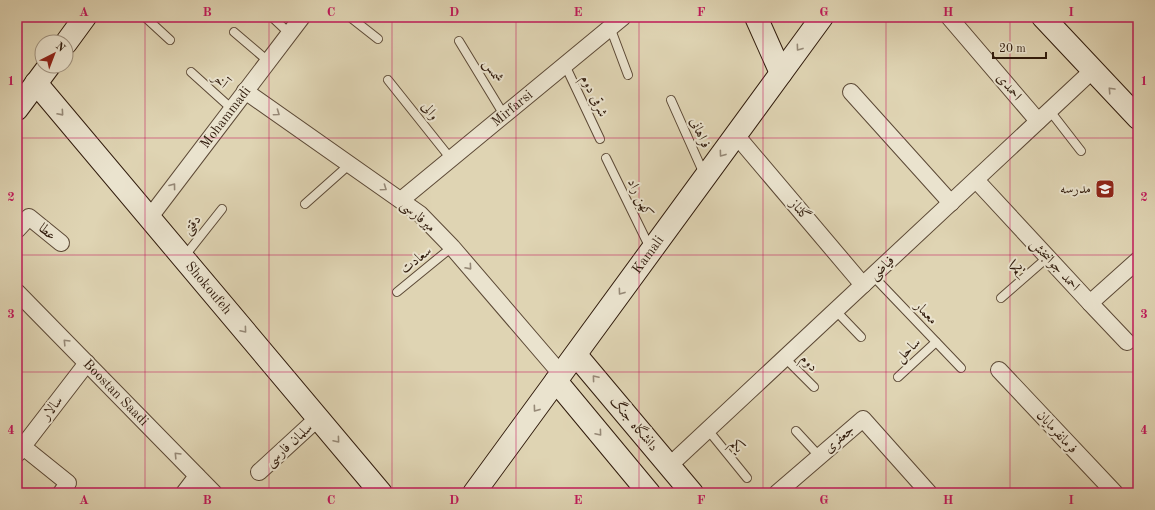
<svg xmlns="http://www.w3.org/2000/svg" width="1155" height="510" viewBox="0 0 1155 510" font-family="'Old Standard TT',Amiri,serif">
  <rect width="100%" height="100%" fill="#dfd4b3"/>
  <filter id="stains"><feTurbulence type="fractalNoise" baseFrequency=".005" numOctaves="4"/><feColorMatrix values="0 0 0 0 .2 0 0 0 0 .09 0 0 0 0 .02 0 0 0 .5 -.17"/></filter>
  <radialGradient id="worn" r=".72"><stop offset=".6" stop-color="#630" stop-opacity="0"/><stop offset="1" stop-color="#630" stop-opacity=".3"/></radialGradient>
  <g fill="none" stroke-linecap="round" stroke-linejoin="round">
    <g stroke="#5c4936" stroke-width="10">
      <g id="lane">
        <polyline points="145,17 170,40"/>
        <polyline points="272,17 289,33"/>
        <polyline points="350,17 378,39"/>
        <polyline points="610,27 628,75"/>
        <polyline points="234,32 268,61"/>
        <polyline points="459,41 504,115"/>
        <polyline points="565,65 600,139"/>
        <polyline points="191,72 232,109"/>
        <polyline points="388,80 451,159"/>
        <polyline points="671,100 704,174"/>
        <polyline points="1050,111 1081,151"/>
        <polyline points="606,158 650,248"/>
        <polyline points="305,204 350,164"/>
        <polyline points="184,257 222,209"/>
        <polyline points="873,276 961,368"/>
        <polyline points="397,292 452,247"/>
        <polyline points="1001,298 1048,257"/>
        <polyline points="836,311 861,337"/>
        <polyline points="785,358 814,387"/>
        <polyline points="898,377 936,342"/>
        <polyline points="708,430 747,478"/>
        <polyline points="796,431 820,457"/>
      </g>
    </g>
    <g stroke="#5c4936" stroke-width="18">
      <g id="street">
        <polyline points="949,17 1038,121"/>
        <polyline points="245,91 420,214 452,247 561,374"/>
        <polyline points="851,92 951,203"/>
        <polyline points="736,135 863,285"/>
        <polyline points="976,180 1090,303 1138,260"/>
        <path id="s1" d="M401,200L623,17"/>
        <path id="s2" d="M150,217L302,17"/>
        <polyline points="17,230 29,217 61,243"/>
        <path id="s3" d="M17,292L214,493"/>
        <polyline points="1090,303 1127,342"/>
        <polyline points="999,370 1115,493"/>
        <polyline points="17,442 68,483 61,493"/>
        <polyline points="17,454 87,363"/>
        <polyline points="670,465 1093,70"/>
        <polyline points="259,472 318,418"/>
        <polyline points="184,493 197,476"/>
        <polyline points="777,493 863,419 929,493"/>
      </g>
    </g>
    <g stroke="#301b0c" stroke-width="24">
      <g id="secondary">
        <polyline points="756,17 781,73"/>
        <polyline points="1043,17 1138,118"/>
        <polyline points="66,43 85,17"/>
        <path id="s4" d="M36,83L381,493"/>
        <polyline points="17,109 49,66"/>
        <polyline points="576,355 692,493"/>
        <polyline points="556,381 649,493"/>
        <path id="s5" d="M474,493L822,17"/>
      </g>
    </g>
    <use href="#lane" stroke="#eae3ce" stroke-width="8"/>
    <use href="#street" stroke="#eae3ce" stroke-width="16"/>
    <use href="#secondary" stroke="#eae3ce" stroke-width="22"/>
  </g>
  <defs><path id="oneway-chevron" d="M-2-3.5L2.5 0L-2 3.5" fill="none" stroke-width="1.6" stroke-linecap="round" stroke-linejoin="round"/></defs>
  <g stroke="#968977">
    <use href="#oneway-chevron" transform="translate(799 48) rotate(126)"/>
    <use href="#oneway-chevron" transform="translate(1111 90) rotate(-133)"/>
    <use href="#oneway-chevron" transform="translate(61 113) rotate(49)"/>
    <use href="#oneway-chevron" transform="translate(277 113) rotate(35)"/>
    <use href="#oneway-chevron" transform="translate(722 154) rotate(126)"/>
    <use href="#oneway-chevron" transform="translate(173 186) rotate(-53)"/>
    <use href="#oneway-chevron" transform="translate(384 188) rotate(35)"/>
    <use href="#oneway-chevron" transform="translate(469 267) rotate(49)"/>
    <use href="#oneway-chevron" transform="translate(621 292) rotate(126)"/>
    <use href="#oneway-chevron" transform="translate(244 330) rotate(50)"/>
    <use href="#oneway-chevron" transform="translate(66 342) rotate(-134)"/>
    <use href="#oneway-chevron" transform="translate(595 378) rotate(-130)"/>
    <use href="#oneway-chevron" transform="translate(536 409) rotate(126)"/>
    <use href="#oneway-chevron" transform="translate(599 433) rotate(50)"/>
    <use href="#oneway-chevron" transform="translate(337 440) rotate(50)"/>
    <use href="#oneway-chevron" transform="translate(177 455) rotate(-134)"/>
  </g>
  <path fill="none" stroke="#c2185b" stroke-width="1" stroke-opacity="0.55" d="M145,17V493M269,17V493M392,17V493M516,17V493M639,17V493M763,17V493M886,17V493M1010,17V493M17,138H1138M17,255H1138M17,372H1138"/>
  <defs>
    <g id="school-square" transform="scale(1)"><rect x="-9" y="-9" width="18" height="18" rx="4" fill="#8f2418" stroke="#eae3ce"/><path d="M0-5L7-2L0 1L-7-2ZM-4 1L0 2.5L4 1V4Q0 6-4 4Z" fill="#fff"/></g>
  </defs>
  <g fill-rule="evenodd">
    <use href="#school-square" x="1105" y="189"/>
  </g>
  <g text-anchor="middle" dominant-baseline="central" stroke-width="4" stroke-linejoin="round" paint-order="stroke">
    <g font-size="14" fill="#301b0c" stroke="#eae3ce">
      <text transform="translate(493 71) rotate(59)">شمس</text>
      <text transform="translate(220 81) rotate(42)">آخر</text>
      <text transform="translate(1009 87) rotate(50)">احمدی</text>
      <text transform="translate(594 96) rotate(64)">شرقی دوم</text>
      <text stroke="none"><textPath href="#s1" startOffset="144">Mirfarsi</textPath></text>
      <text transform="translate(430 111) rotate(52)">والی</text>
      <text stroke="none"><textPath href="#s2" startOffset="125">Mohammadi</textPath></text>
      <text transform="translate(700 133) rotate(66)">فراهانی</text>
      <text transform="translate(640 198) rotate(64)">کهن راد</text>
      <text transform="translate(800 210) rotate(50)">گلناز</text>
      <text transform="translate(418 216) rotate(41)">میرفارسی</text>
      <text transform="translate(192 225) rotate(-52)">دقتی</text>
      <text transform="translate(47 232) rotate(39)">عطا</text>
      <text stroke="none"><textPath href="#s5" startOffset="295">Kamali</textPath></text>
      <text transform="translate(416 260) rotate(-39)">سعادت</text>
      <text transform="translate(1055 265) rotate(47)">احمد جوانبخش</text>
      <text transform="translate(882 268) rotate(-43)">فیاضی</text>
      <text transform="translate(1016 268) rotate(-40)">یکم</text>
      <text stroke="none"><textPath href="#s4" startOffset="268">Shokoufeh</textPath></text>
      <text transform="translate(926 313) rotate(47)">معمار</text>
      <text transform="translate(908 350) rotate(-43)">ساحل</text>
      <text transform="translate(809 363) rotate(46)">دوم</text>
      <text stroke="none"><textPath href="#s3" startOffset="141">Boostan Saadi</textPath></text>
      <text transform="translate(52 408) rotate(-52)">سالار</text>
      <text transform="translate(634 424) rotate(50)">دانشگاه جنگ</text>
      <text transform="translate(1057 432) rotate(47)">فرمانفرمایان</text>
      <text transform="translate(839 439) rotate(-41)">جعفری</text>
      <text transform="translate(289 445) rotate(-42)">سلمان فارسی</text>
      <text transform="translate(737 446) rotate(51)">یکم</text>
    </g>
    <g font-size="14" fill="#301b0c" stroke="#eae3ce" text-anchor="end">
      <text x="1091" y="189">مدرسه</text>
    </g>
  </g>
  <rect width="1155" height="510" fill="none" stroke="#dfd4b3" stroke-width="44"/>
  <g transform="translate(54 54) rotate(42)"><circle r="19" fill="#eae3ce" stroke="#a09380"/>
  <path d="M0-3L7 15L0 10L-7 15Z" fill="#8f2418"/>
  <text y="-6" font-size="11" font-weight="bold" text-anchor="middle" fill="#301b0c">N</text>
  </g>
  <path d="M993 52v6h53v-6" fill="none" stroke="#301b0c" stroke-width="2"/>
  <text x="999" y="52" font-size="12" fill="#301b0c" stroke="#eae3ce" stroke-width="3" paint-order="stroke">20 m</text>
  <rect x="22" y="22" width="1111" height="466" fill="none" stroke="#c2185b" stroke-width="1.5"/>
  <g font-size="13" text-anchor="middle" font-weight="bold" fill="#c2185b">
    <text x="84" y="16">A</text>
    <text x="207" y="16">B</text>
    <text x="331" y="16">C</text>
    <text x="454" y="16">D</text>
    <text x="578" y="16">E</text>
    <text x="701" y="16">F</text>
    <text x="824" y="16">G</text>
    <text x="948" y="16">H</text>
    <text x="1071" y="16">I</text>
    <text x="11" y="85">1</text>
    <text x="1144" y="85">1</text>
    <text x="11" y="201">2</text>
    <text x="1144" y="201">2</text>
    <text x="11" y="318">3</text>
    <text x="1144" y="318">3</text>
    <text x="11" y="434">4</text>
    <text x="1144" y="434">4</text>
    <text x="84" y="504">A</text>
    <text x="207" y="504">B</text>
    <text x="331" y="504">C</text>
    <text x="454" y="504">D</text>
    <text x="578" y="504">E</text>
    <text x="701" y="504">F</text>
    <text x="824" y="504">G</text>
    <text x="948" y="504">H</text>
    <text x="1071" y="504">I</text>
  </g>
  <rect width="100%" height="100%" filter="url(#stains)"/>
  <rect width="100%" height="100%" fill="url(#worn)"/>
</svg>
